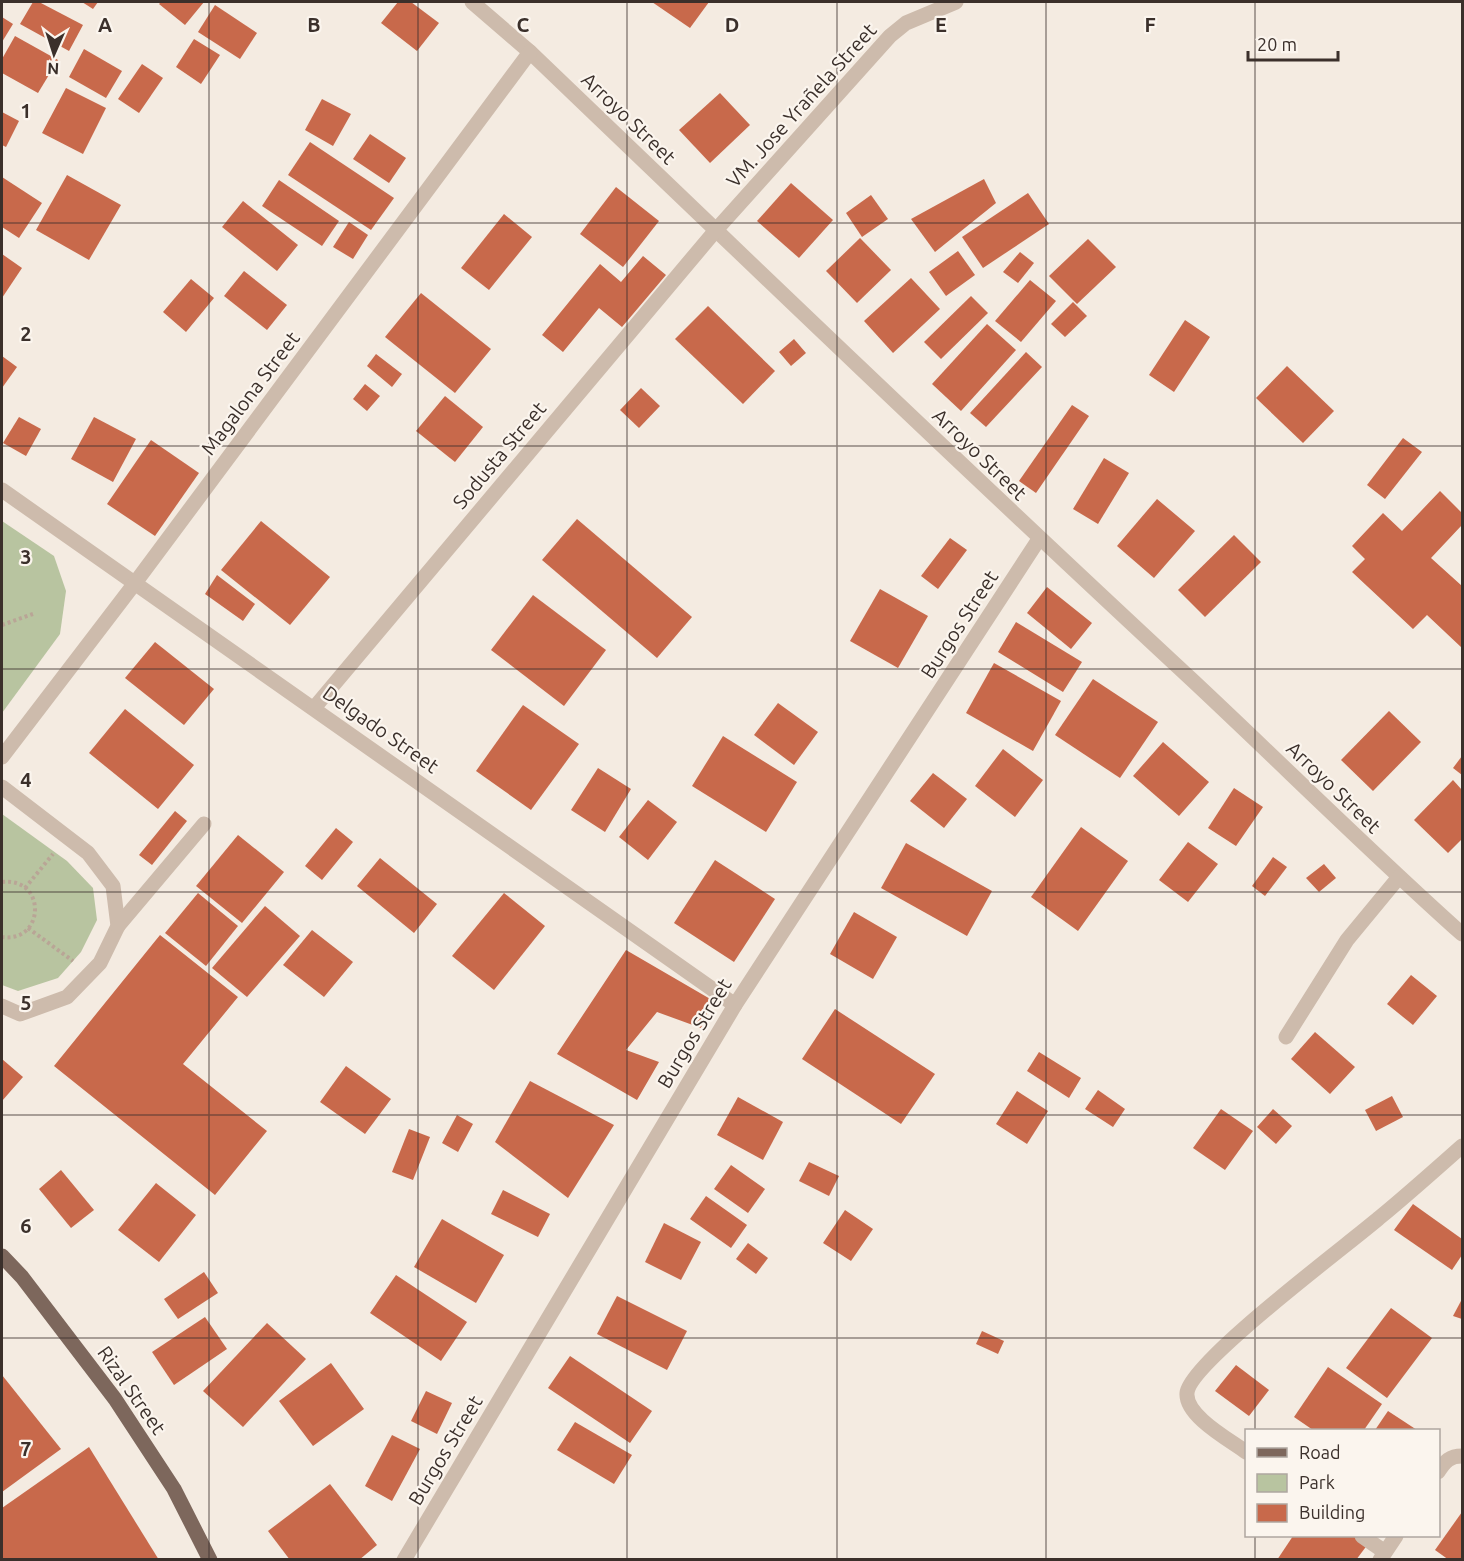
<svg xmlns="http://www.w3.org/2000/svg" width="1464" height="1561" viewBox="0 0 1464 1561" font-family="Ubuntu,sans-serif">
  <rect width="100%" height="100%" fill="#f4ebe1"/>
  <g fill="#b8c4a0">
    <polygon points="2,521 54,556 66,591 60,634 2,713"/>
    <polygon points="2,814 67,861 93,888 97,920 81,952 58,978 18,991 2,985"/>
  </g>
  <g fill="#c8694b">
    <polygon points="33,2 39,2 83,25 69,51 20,24"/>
    <polygon points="82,2 98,2 93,9"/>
    <polygon points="161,2 204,2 185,25 159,4"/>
    <polygon points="398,2 411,2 439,23 417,51 381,23"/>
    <polygon points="652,2 709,2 690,28"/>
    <polygon points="215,5 257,33 240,59 198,32"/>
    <polygon points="2,17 13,24 2,42"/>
    <polygon points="15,36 58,60 38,93 2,73 2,59"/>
    <polygon points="194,39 220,55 201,84 176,67"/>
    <polygon points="84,49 122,71 106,98 69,77"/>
    <polygon points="142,64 163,78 139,113 118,99"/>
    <polygon points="66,88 106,108 83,154 42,133"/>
    <polygon points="720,93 750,125 710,163 679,130"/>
    <polygon points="322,99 351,114 333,146 305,130"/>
    <polygon points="2,112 19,121 6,147 2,145"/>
    <polygon points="370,134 406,158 389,183 353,159"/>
    <polygon points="310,142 394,198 371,230 288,175"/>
    <polygon points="67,175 121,205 89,260 36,230"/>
    <polygon points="2,177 42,203 19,238 2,227"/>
    <polygon points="984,179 996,203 935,252 911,219"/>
    <polygon points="279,180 339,221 322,246 262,206"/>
    <polygon points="791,183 833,220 799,258 757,221"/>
    <polygon points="616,187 659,221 623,267 580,234"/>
    <polygon points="1028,193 1049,224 983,268 962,237"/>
    <polygon points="871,195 888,219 862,237 846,213"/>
    <polygon points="243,201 298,245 277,271 222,227"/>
    <polygon points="504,214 532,237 489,290 461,268"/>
    <polygon points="349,222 368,235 353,259 333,247"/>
    <polygon points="860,238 891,270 857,303 826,271"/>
    <polygon points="1088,239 1116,267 1077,304 1049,276"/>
    <polygon points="958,251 975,275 946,296 929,272"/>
    <polygon points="1020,252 1034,263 1018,283 1003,272"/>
    <polygon points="2,254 22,268 2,298"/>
    <polygon points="643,256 666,275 622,327 599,308 563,352 542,335 600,264 621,282"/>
    <polygon points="244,271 287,305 267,330 224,296"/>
    <polygon points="911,278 940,309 893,353 864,321"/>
    <polygon points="191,279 214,298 186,332 163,312"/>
    <polygon points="1030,280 1056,301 1021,342 995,321"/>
    <polygon points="421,293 491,349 455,393 385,337"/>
    <polygon points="971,296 988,313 941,359 924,342"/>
    <polygon points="1073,302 1087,316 1065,337 1051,324"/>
    <polygon points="708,306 775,371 743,404 675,339"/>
    <polygon points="1185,320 1210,337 1174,392 1149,375"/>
    <polygon points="987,324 1016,350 961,411 932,384"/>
    <polygon points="794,339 806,353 791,366 779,352"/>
    <polygon points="1026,352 1042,367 986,427 970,413"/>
    <polygon points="376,354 402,374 392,387 367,366"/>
    <polygon points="2,356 17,367 2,388"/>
    <polygon points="1287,366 1334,411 1303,443 1256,398"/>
    <polygon points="365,384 380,396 367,411 353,399"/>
    <polygon points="641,388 660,406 639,428 620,410"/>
    <polygon points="445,396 483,427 455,462 416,431"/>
    <polygon points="1072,405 1089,416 1036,493 1019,481"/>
    <polygon points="19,417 41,429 26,456 3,443"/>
    <polygon points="94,417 136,439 113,482 71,459"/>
    <polygon points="1403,438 1422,452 1385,499 1367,485"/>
    <polygon points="151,440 199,473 155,536 107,504"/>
    <polygon points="1104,458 1129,473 1098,524 1073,509"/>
    <polygon points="1440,491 1462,513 1462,525 1431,558 1462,586 1462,648 1427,615 1413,629 1352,572 1365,559 1352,546 1383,513 1402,531"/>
    <polygon points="1157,499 1195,531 1154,578 1117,546"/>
    <polygon points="577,519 692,617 657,658 542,560"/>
    <polygon points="261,521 330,577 290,625 221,570"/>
    <polygon points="1234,535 1261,562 1205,617 1178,590"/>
    <polygon points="950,538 967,550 938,589 921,576"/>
    <polygon points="217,575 255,604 243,621 205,594"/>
    <polygon points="1047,587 1092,623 1071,649 1027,613"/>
    <polygon points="880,589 928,616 898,668 850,641"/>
    <polygon points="533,595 606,650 564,706 491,650"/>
    <polygon points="1016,622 1082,662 1063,692 998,652"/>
    <polygon points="155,642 214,689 184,725 125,678"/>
    <polygon points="994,663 1061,701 1033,751 966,713"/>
    <polygon points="1093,679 1158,722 1120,778 1055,735"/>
    <polygon points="778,703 818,732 794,765 754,735"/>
    <polygon points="523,705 579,744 531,810 476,771"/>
    <polygon points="125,709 194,765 158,809 89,753"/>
    <polygon points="1389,711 1421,742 1373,791 1341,760"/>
    <polygon points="723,736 797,782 766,832 692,786"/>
    <polygon points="1163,742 1209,782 1179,816 1133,776"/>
    <polygon points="1003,749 1043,780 1015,817 975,786"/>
    <polygon points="1462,756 1462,775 1453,768"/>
    <polygon points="598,768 631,789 605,832 571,810"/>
    <polygon points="933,773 967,799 944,828 910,801"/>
    <polygon points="1453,780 1462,790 1462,839 1448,853 1414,820"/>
    <polygon points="1234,788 1263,807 1236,846 1208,828"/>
    <polygon points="648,800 677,822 648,860 619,837"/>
    <polygon points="175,811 187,821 152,865 139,855"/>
    <polygon points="1081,827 1128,861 1078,931 1031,897"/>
    <polygon points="336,828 353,842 322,880 305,866"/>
    <polygon points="238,835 284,872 242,923 196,886"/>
    <polygon points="1188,842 1218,864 1188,902 1159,880"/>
    <polygon points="906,843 992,891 967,936 881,888"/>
    <polygon points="1273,857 1287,867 1265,896 1252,886"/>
    <polygon points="380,858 437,904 414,933 357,886"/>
    <polygon points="715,860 775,899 734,962 674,923"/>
    <polygon points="1324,864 1336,878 1319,892 1306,878"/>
    <polygon points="198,893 238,926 206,966 165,933"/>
    <polygon points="504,893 545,926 494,990 452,956"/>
    <polygon points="265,906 300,936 247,997 212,968"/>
    <polygon points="854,912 897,937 873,979 830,954"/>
    <polygon points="312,930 353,962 324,997 283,965"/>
    <polygon points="160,935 238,997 183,1064 267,1131 215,1195 54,1066"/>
    <polygon points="626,950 712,1000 701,1028 657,1012 626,1050 659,1062 637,1100 557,1054"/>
    <polygon points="1411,975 1437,996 1413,1025 1387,1004"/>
    <polygon points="835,1009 935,1074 901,1124 802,1059"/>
    <polygon points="1315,1032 1355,1067 1330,1094 1291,1059"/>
    <polygon points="1039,1052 1081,1078 1069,1098 1027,1071"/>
    <polygon points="2,1059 23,1077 2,1101"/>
    <polygon points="346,1066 391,1099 365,1134 320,1102"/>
    <polygon points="530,1081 614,1125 568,1198 495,1142"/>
    <polygon points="1098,1090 1125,1109 1113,1127 1085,1109"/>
    <polygon points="1017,1091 1048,1111 1027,1144 996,1124"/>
    <polygon points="1392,1096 1403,1117 1376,1131 1365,1110"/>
    <polygon points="738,1097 783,1122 763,1160 717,1135"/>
    <polygon points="1221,1109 1253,1131 1225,1170 1193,1148"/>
    <polygon points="1273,1109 1292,1126 1276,1144 1257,1127"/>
    <polygon points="457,1115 473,1124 458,1152 442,1143"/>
    <polygon points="409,1129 430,1137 413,1180 392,1172"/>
    <polygon points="809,1162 839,1176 829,1196 799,1181"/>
    <polygon points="731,1165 765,1189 748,1213 714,1189"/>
    <polygon points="61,1170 94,1210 71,1228 39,1189"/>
    <polygon points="156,1183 196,1215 159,1262 118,1230"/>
    <polygon points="503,1190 550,1214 538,1237 491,1214"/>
    <polygon points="706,1196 747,1225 731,1248 690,1219"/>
    <polygon points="1413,1204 1462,1239 1462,1255 1452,1270 1394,1230"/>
    <polygon points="845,1210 873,1229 851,1261 823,1243"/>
    <polygon points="442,1219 504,1255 476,1303 414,1267"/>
    <polygon points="664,1223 701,1242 681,1280 645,1262"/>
    <polygon points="748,1243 768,1258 756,1274 736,1259"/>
    <polygon points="204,1272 218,1293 178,1319 164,1299"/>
    <polygon points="396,1275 467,1322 441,1361 370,1313"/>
    <polygon points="617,1296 687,1331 667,1370 597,1334"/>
    <polygon points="1462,1299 1462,1319 1453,1316"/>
    <polygon points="1391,1308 1432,1338 1387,1398 1346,1368"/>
    <polygon points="205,1317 227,1349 174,1385 152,1352"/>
    <polygon points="267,1323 306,1359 243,1427 203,1391"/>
    <polygon points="982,1331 1004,1341 998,1354 976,1344"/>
    <polygon points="570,1356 652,1411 630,1443 548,1388"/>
    <polygon points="331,1363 364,1409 313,1446 279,1401"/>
    <polygon points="1236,1365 1269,1390 1249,1416 1215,1391"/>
    <polygon points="1328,1367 1382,1404 1364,1430 1313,1430 1294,1417"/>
    <polygon points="2,1375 61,1449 2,1492"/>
    <polygon points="426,1391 452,1403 437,1434 411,1421"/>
    <polygon points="1388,1411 1417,1430 1375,1430"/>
    <polygon points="575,1422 632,1455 614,1484 557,1450"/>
    <polygon points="392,1435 420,1449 392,1501 365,1486"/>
    <polygon points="89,1447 159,1560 2,1560 2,1508"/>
    <polygon points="330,1484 377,1545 359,1560 290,1560 268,1531"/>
    <polygon points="1462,1512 1462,1560 1449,1560 1435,1550"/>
    <polygon points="1293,1536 1355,1536 1368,1544 1356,1560 1277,1560"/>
  </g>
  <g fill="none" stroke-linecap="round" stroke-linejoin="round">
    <g stroke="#b9a596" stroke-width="4" stroke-dasharray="3 3" stroke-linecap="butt">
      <polyline points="2,625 33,614"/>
      <path d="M2,882C47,877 45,943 2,937"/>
      <polyline points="25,888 53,854"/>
      <polyline points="28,928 73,961"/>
    </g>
    <g stroke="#cdbbac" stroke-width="15">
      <path d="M472,2L530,52C749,262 968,472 1190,678C1281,763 1369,851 1462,934"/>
      <polyline points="2,490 735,1005"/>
      <polyline points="314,708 716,230 890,36 906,23 956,2"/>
      <polyline points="2,757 135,583 530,52"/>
      <polyline points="2,787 88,853 113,886 118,926 100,963 67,997 20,1014 2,1006"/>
      <polyline points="118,926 204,824"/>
      <polyline points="1286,1037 1347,940 1399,877"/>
      <path d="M1246,1452C1230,1440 1185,1416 1187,1393C1189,1363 1349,1244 1379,1218C1407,1195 1435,1170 1462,1146"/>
      <path d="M1438,1472C1445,1461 1450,1456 1462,1456"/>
      <polyline points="1362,1536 1385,1552"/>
      <polyline points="404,1560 735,1005 1039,539"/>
      <polyline points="1380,1560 1396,1536"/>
    </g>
    <polyline stroke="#7d675c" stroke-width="15" points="2,1256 22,1277 115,1399 174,1489 210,1560"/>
  </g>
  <path fill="none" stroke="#3b302b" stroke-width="1.5" stroke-opacity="0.55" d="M209,2V1560M418,2V1560M627,2V1560M837,2V1560M1046,2V1560M1255,2V1430M2,223H1462M2,446H1462M2,669H1462M2,892H1462M2,1115H1462M2,1338H1462M1255,1536V1560"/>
  <g text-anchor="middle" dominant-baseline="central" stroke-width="4.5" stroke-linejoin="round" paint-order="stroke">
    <g font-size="20" fill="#3b302b" stroke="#fbf5ee">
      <text transform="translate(801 105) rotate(-48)">VM. Jose Yrañela Street</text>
      <text transform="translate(629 118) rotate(44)">Arroyo Street</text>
      <text transform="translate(250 393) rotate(-53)">Magalona Street</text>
      <text transform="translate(980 454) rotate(44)">Arroyo Street</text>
      <text transform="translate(499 455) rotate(-50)">Sodusta Street</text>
      <text transform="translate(959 624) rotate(-57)">Burgos Street</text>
      <text transform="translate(381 729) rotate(35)">Delgado Street</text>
      <text transform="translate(1334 787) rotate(44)">Arroyo Street</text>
      <text transform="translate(694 1033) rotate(-59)">Burgos Street</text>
      <text transform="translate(132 1390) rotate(55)">Rizal Street</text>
      <text transform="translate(445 1450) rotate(-59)">Burgos Street</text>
    </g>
  </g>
  <g font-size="20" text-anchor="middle" font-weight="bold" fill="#3b302b" stroke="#fbf5ee" stroke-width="4.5" stroke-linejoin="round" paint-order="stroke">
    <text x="105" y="32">A</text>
    <text x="314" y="32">B</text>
    <text x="523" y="32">C</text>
    <text x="732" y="32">D</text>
    <text x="941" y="32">E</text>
    <text x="1150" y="32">F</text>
    <text x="26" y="118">1</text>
    <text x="26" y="341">2</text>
    <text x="26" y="564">3</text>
    <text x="26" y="787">4</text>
    <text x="26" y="1010">5</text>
    <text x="26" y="1233">6</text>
    <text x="26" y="1456">7</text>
  </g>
  <rect width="1464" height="1561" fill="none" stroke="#3b302b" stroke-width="6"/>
  <rect x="1245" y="1429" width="195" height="108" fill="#fbf5ee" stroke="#aea6a0" stroke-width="1.5"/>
  <rect x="1257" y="1448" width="30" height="9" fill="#7d675c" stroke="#aea6a0" stroke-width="1.5"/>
  <text x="1299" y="1459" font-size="18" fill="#3b302b">Road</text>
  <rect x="1257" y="1474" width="30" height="18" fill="#b8c4a0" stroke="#aea6a0" stroke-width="1.5"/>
  <text x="1299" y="1489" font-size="18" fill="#3b302b">Park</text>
  <rect x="1257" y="1504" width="30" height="18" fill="#c8694b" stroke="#aea6a0" stroke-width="1.5"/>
  <text x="1299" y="1519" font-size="18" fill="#3b302b">Building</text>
  <g transform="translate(54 54) rotate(183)" stroke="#fbf5ee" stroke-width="4.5" paint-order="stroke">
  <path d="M0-4.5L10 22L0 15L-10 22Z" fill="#3b302b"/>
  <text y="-9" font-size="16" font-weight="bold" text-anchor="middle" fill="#3b302b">N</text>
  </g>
  <path d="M1248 51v9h90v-9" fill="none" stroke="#3b302b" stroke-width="3"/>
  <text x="1257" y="51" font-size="18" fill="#3b302b" stroke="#fbf5ee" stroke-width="4.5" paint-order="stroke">20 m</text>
</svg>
